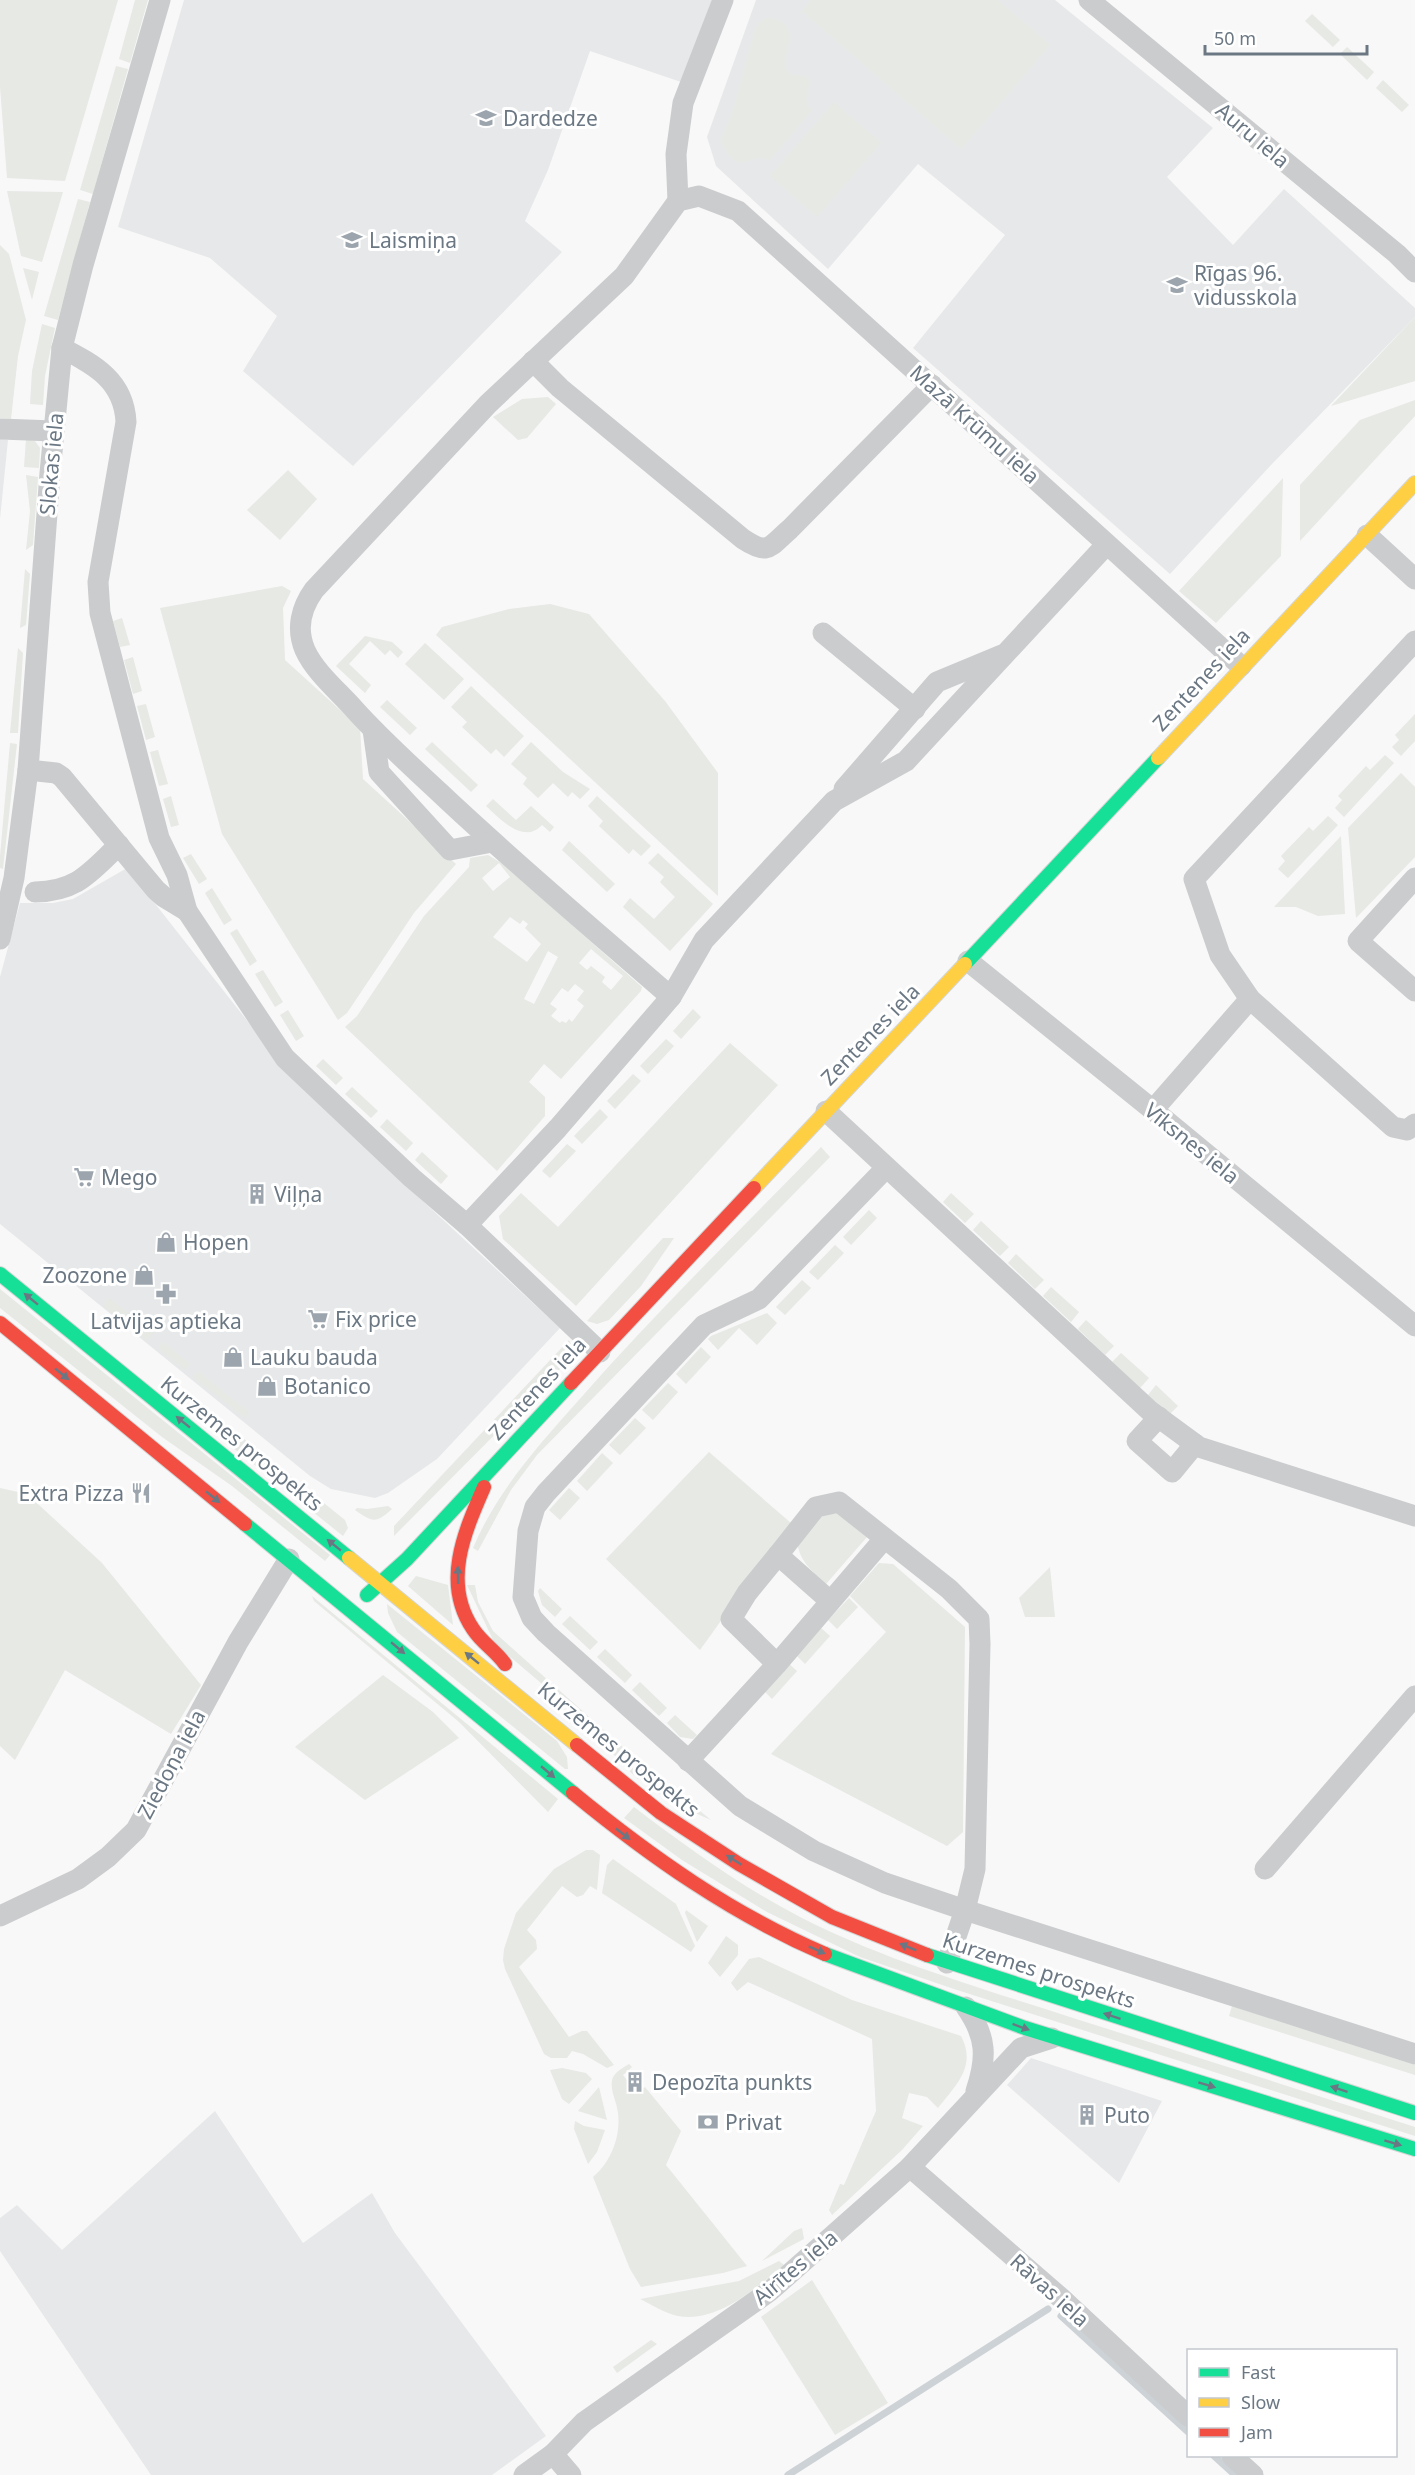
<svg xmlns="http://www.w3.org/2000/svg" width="1415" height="2475" viewBox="0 0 1415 2475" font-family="'Noto Sans',sans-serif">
  <rect width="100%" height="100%" fill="#f8f8f8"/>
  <g fill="#e7e8e9">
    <polygon points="184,0 712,0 681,82 590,51 548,170 525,221 562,252 353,466 243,371 277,316 210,258 118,227"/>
    <polygon points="756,0 1055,0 1213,128 1167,177 1233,245 1284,189 1415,308 1415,317 1272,464 1170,574 913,348 1005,235 918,164 828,269 716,166 707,137"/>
    <polygon points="0,439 8,440 0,519"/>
    <polygon points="127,868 271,1051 387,1168 560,1328 437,1459 388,1493 375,1498 331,1489 310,1476 0,1224 0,977 20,903 53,903 73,899"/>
    <polygon points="1031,2058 1162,2101 1119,2183 1007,2085"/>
    <polygon points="215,2111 303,2243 372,2193 395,2233 546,2436 492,2475 151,2475 0,2251 0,2218 17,2205 62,2250"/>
  </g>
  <g fill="#e7e9e5" fill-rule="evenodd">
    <polygon points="0,0 118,0 65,181 7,178 0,87"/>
    <polygon points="135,0 148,0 130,63 119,59"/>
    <polygon points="811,0 998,0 1050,45 961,149 802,11"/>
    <polygon points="1312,14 1340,40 1333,47 1305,21"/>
    <path d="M770,18C803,24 783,49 786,69L790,74L807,77L810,82C807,93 803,103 812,110L769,161C751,149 738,182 721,141L735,104L755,29L762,20Z"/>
    <polygon points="1347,47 1374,72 1367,80 1340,54"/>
    <polygon points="116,66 128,69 93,194 80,190"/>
    <polygon points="1383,80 1409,105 1402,112 1376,88"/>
    <polygon points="834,102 881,143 817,217 770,176"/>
    <polygon points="7,191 63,192 42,262 21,256"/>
    <polygon points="78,199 90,202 58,320 44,316"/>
    <polygon points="0,245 9,254 26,320 18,356 11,419 0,418"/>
    <polygon points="23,268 39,272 32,300"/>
    <polygon points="1415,317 1415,381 1331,406"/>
    <polygon points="42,324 55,328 45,376 43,405 30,404 32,371"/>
    <polygon points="548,397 556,404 527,438 518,440 493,417 522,399"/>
    <polygon points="1415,400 1415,416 1300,541 1300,485 1360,420"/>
    <polygon points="26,439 35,441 40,448 39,468 24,467"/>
    <polygon points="288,470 317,499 280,540 247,510"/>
    <polygon points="26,475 38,477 33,545 26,550 30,511"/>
    <polygon points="1283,478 1281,556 1216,623 1179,591"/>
    <polygon points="25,569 30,574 26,625 20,628"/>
    <polygon points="282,586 291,591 283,608 285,660 360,728 363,779 456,864 414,913 347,1013 338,1020 222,834 160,608"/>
    <polygon points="550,604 589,614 665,701 718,773 718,896 436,635 442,627 509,609"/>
    <polygon points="122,618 130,645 120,647 113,621"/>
    <polygon points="365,636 392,642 403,652 398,658 390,650 385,655 370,641 349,664 371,685 365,693 336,666"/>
    <polygon points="425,643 464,679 444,700 405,664"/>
    <polygon points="18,648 23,653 18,733 10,733"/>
    <polygon points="133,657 142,691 133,694 124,660"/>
    <polygon points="471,686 524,736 504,757 496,749 491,754 462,727 467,722 451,707"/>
    <polygon points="387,700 417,728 410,735 380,707"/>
    <polygon points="146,704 155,737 146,740 137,706"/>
    <polygon points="1415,714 1415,741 1401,756 1392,747 1399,740 1395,735"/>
    <polygon points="432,742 478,785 471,792 425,749"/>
    <polygon points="531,742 563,772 590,789 580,799 572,792 568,797 553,783 538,798 523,784 527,778 511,764"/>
    <polygon points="10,743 17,744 3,869 0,868 0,856"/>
    <polygon points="158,750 168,784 159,786 150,752"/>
    <polygon points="1385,755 1394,763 1344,817 1335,808 1342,800 1338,796 1366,766 1370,770"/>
    <polygon points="1401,773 1415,787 1415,857 1356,918 1348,828"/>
    <polygon points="171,796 179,825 171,827 163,799"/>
    <polygon points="597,796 651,846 641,856 633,849 629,854 599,826 603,821 588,806"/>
    <path d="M493,799L516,820L531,806L554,827L550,832L542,825C524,845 500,819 486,806Z"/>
    <polygon points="1328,816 1338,825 1288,878 1278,869 1285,861 1281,856 1309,827 1313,831"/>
    <polygon points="1341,836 1345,914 1318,916 1296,907 1274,907"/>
    <polygon points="569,841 615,884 607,892 562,850"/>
    <polygon points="658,853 713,904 670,951 623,907 630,898 654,919 675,897 660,882 664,877 648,863"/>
    <polygon points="191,854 207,879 199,884 183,858"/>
    <path d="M488,855L503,864L642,987L641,991L561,1079L544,1064L529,1082L545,1097V1116L497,1171L345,1027L357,1016L424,916L469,867L470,858ZM499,863L510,877L493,891L482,878ZM510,917L520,924L523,920L528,924L525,928L541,944L527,962L493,937ZM591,949L623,976L611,990L602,982L605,977L591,966L587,970L579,963ZM548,951L558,957L534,1004L524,999ZM575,984L584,991L577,1000L584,1006L572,1022L569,1019L566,1023L562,1021L560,1023L551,1016L557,1009L550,1004L562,988L568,992Z"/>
    <polygon points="212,888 232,920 224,925 205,893"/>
    <polygon points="237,929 257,961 250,966 230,933"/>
    <polygon points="263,970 283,1002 275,1007 255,974"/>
    <polygon points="693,1009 701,1017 681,1039 673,1031"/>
    <polygon points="288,1010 304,1036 296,1041 280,1015"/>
    <polygon points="666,1039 674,1046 648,1074 640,1066"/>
    <polygon points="730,1043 778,1085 576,1306 503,1239 499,1216 521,1193 558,1227"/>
    <polygon points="323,1059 343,1078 336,1085 316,1066"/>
    <polygon points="633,1074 641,1081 615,1109 607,1101"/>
    <polygon points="352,1087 378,1111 371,1118 345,1094"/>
    <polygon points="600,1109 608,1117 582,1144 574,1136"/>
    <polygon points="387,1119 413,1143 406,1151 380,1127"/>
    <polygon points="567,1144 576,1151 550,1178 542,1171"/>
    <path d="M821,1147L830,1157L537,1455L511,1490L478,1551L473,1548C497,1491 538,1446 578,1401C655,1313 739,1231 821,1147Z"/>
    <polygon points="422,1152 448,1176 441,1184 415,1160"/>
    <polygon points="951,1193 974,1214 965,1223 943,1202"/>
    <polygon points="869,1210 877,1218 851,1245 843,1237"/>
    <polygon points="981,1221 1009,1247 1000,1256 973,1230"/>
    <polygon points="663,1238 674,1238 641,1286 609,1320 597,1324 587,1321"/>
    <polygon points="835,1245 844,1253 818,1280 809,1272"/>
    <polygon points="1016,1254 1044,1280 1035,1289 1008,1263"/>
    <polygon points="802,1280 811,1288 785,1315 776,1307"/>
    <polygon points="1051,1287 1079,1312 1071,1322 1043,1296"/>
    <polygon points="0,1289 330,1555 325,1561 232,1486 162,1437 0,1308"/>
    <polygon points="109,1298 154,1333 147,1341 103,1306"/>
    <polygon points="767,1313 777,1323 757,1345 739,1328 718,1350 708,1339 711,1336"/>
    <polygon points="1086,1320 1114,1346 1105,1355 1078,1329"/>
    <polygon points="569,1340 573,1348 571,1358 394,1536 394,1526"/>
    <polygon points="163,1342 190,1364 185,1370 158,1348"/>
    <polygon points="701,1347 711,1357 686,1384 676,1374"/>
    <polygon points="1121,1353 1149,1378 1140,1388 1112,1362"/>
    <polygon points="198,1371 249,1412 245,1418 193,1377"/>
    <polygon points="668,1383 678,1392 653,1420 642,1410"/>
    <polygon points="1156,1385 1178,1406 1169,1415 1148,1395"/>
    <polygon points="208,1410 345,1520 348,1528 343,1536 206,1426"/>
    <polygon points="635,1418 646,1428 620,1455 609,1445"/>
    <polygon points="709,1452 791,1523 700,1650 606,1559"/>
    <polygon points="602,1453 613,1463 587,1491 577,1481"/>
    <polygon points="0,1488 27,1494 102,1563 201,1685 171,1734 65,1670 15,1760 0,1746"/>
    <polygon points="569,1488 580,1498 560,1520 549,1510"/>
    <path d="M388,1506L392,1509C376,1524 372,1522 355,1510L357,1508L367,1509Z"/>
    <path d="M830,1512L840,1513L867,1537L826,1584C811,1570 798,1560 797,1539L817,1516Z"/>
    <polygon points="879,1563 893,1564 965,1627 963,1832 947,1846 771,1754 886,1632 850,1596"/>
    <polygon points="1050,1567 1055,1617 1025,1617 1019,1598"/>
    <polygon points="416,1576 448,1585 453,1625 408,1586"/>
    <polygon points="467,1585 475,1585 478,1602 493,1631 643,1765 645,1771 638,1779 625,1767 575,1712 495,1644"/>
    <polygon points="540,1588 562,1609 555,1617 542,1605 538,1591"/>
    <polygon points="312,1596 558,1799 548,1812 459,1722 314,1601"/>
    <polygon points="849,1598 858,1607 837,1629 828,1620"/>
    <polygon points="387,1604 557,1741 567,1757 568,1769 565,1769 397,1632 388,1613"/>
    <polygon points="570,1616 598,1642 590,1650 562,1624"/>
    <polygon points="821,1628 830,1636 805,1664 796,1655"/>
    <polygon points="605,1649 632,1675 625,1683 597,1657"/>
    <polygon points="788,1663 797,1671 772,1699 763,1690"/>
    <polygon points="383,1675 433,1712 459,1738 365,1800 295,1747"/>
    <polygon points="640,1682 667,1708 659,1716 632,1690"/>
    <polygon points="675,1715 697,1735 693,1739 680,1737 667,1723"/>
    <polygon points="657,1778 661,1779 711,1820 677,1805 649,1787"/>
    <path d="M634,1807C687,1847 740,1886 800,1917C886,1961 981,1988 1073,2018C1187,2054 1301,2090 1415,2127V2136L954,1989L860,1957L767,1912L682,1860L624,1818Z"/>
    <polygon points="586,1850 593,1850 600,1855 597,1890 590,1886 583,1895 577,1897 562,1886 527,1930 536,1940 537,1949 519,1967 569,2037 582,2031 587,2031 614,2065 607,2068 583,2054 572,2051 567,2058 551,2058 544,2054 505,1969 503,1960 504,1949 516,1913 525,1902 554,1869"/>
    <polygon points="613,1859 676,1904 695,1946 691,1952 602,1893 607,1865"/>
    <polygon points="686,1910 708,1926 697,1942 685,1913"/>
    <polygon points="726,1936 738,1945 738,1955 720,1977 708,1963"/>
    <path d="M759,1957L852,2000L961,2036C977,2066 956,2085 938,2108L927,2097L909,2093L902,2118L923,2126L902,2150L832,2215L829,2210L840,2184L844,2185L876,2111L872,2039L748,1982L737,1991L731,1983L749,1959Z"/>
    <polygon points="1232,2006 1415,2065 1415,2075 1229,2016"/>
    <path d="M629,2064L632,2067L623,2075L637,2093L645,2087L681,2131L666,2165L747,2266L723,2273L641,2287L630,2269L593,2177C611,2162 621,2136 618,2113C617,2102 610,2091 612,2080C614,2072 623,2068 629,2064Z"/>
    <polygon points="562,2068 586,2073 592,2079 569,2104 562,2099 550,2070"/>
    <polygon points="599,2087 607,2120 578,2111"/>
    <polygon points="575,2121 584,2126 605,2130 597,2152 588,2164 574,2129"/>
    <polygon points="802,2228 804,2239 762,2261 794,2231"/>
    <path d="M779,2261L784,2265C756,2288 718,2323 678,2316C665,2313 652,2305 640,2299L739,2281Z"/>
    <polygon points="812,2280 888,2403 835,2435 761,2317"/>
    <polygon points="651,2340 657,2344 617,2373 613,2367"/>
  </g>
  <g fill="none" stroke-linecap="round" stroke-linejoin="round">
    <g stroke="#cdd2d6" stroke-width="7">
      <polyline points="1061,2316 1188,2432"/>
      <polyline points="1214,2456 1235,2475"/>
      <polyline points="788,2475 1048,2309"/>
    </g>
    <g stroke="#d4d5d5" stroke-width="16">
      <g id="fast">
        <polyline points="965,964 1158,758"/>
        <polyline points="0,1274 349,1558"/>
        <polyline points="245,1524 573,1793"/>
        <polyline points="367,1595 407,1559 571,1383"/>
        <polyline points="825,1954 1025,2028 1415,2149"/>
        <polyline points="927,1955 1415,2113"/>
      </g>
    </g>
    <g stroke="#d4d5d5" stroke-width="16">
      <g id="slow">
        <polyline points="1158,758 1415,483"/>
        <polyline points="754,1188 965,964"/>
        <polyline points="349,1558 577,1745"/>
      </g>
    </g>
    <g stroke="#d4d5d5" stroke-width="16">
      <g id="jam">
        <polyline points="0,1323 245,1524"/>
        <polyline points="571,1383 754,1188"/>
        <path d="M484,1487C464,1533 442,1583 473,1629C482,1643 496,1651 505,1664"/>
        <polyline points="577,1745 661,1813 739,1864 832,1917 927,1955"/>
        <path d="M573,1793C651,1857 732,1914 825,1954"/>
      </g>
    </g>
    <g stroke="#cbccce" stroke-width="21">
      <polyline points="1089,0 1397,254 1415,272"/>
      <polyline points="678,201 676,154 683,103 723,0"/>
      <path d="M62,348C95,365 124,381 126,422L98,582L100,613L159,838L177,875L187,911L285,1058L412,1178L467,1225L600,1352"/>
      <path d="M533,361L560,388L743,539C769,556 769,547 790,529L932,385"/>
      <polyline points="0,429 54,431"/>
      <polyline points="1367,535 1415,579"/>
      <path d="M1107,544L906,761L834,801L704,940L671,997C593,929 514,863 439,792C410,765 381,739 354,709C338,691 315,672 305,650C296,629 301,608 314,590L488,404L624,276L678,201L699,196L738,211L1107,544L1241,666"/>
      <polyline points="823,633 915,709"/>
      <polyline points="1415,641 1194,879 1220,955 1250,999 1393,1127 1407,1130 1415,1124"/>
      <polyline points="373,730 379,772 450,850 492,842"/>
      <polyline points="28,770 56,773 62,777 156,890 164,897 187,911"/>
      <polyline points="844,789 937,682 1002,655"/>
      <polyline points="1415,878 1358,941 1415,991"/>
      <path d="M35,892C78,891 90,872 119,845"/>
      <polyline points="0,939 14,878 28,770 50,473 62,348 83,265 160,0"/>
      <polyline points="968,961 1153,1110 1415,1326"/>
      <polyline points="1153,1110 1250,999"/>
      <polyline points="826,1111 1150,1411 1199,1447 1415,1516"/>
      <polyline points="886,1168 759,1299 704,1325 546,1493 535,1507 528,1531 523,1597 532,1618 546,1633 740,1806 814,1851 885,1883 965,1910 947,1963"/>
      <polyline points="467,1225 558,1128 671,997"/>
      <polyline points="1159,1417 1137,1441 1172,1472 1195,1444"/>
      <polyline points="830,1601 778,1555 816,1507 839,1502 949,1589 979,1619 980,1644 975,1869 965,1910 1415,2054"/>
      <polyline points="777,1664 731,1619 747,1593 778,1555"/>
      <polyline points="688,1761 777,1664 884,1539"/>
      <polyline points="1265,1869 1415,1696"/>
      <polyline points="0,1916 78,1879 108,1857 136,1830 238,1642 289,1559"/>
      <path d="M966,2007C987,2037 987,2058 976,2091"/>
      <polyline points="910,2167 1061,2298 1188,2416"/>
      <polyline points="553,2454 571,2475"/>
      <polyline points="1232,2456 1253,2475"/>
      <polyline points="524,2475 553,2454 584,2422 770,2291 910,2167 1021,2048 1052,2038"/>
    </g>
    <use href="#fast" stroke="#16e098" stroke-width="14"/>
    <use href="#slow" stroke="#ffcf43" stroke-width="14"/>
    <use href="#jam" stroke="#f24e42" stroke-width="14"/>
  </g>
  <defs><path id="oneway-solid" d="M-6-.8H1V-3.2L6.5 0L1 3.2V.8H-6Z" transform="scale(1.5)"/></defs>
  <g fill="#6b7884">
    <use href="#oneway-solid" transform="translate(31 1299) rotate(-141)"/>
    <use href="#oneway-solid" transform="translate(62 1374) rotate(39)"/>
    <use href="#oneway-solid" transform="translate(183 1422) rotate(-141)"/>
    <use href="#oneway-solid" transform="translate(213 1497) rotate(39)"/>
    <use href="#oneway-solid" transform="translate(334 1545) rotate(-141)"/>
    <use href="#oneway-solid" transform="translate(458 1575) rotate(-91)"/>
    <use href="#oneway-solid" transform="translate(398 1648) rotate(40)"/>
    <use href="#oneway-solid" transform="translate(472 1658) rotate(-141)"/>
    <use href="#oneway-solid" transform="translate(548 1772) rotate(40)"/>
    <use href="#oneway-solid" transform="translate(623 1834) rotate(38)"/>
    <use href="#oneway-solid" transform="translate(734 1860) rotate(-148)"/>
    <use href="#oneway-solid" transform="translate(908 1947) rotate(-158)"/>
    <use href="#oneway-solid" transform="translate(817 1950) rotate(24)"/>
    <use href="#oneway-solid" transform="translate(1112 2016) rotate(-162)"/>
    <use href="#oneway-solid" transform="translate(1021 2027) rotate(20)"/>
    <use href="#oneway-solid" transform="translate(1207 2085) rotate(17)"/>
    <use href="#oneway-solid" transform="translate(1339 2089) rotate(-162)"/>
    <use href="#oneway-solid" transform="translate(1393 2143) rotate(17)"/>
  </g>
  <defs>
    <g id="school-bare" transform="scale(1.62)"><path d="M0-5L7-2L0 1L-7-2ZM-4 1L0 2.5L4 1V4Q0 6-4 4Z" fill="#9ca5ad" stroke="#fff" stroke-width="2.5" paint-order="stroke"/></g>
    <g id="supermarket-bare" transform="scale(1.62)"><path d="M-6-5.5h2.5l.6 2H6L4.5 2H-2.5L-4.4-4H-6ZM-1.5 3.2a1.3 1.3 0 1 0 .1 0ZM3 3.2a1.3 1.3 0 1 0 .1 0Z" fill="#9ca5ad" stroke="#fff" stroke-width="2.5" paint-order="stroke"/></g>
    <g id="building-bare" transform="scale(1.62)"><path d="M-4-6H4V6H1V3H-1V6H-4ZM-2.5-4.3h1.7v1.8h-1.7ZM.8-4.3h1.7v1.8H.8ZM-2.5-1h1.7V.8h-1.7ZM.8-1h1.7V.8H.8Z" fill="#9ca5ad" stroke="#fff" stroke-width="2.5" paint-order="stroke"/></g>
    <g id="shop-bare" transform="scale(1.62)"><path d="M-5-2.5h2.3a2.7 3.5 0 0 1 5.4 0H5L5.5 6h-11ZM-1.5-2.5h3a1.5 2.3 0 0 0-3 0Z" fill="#9ca5ad" stroke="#fff" stroke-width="2.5" paint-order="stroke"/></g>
    <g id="pharmacy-bare" transform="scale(1.62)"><path d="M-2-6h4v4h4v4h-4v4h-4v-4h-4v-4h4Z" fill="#9ca5ad" stroke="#fff" stroke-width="2.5" paint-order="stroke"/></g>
    <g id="restaurant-bare" transform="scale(1.62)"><path d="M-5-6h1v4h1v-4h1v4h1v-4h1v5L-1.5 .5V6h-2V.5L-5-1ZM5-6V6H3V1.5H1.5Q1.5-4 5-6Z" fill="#9ca5ad" stroke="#fff" stroke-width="2.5" paint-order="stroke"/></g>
    <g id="bank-bare" transform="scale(1.62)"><path d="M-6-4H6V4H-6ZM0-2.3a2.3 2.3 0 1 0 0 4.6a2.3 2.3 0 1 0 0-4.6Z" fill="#9ca5ad" stroke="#fff" stroke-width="2.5" paint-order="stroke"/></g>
  </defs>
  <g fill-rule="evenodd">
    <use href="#school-bare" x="486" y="118"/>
    <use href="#school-bare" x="352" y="240"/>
    <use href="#school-bare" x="1177" y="285"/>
    <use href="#supermarket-bare" x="84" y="1177"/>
    <use href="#building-bare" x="257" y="1194"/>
    <use href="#shop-bare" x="166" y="1242"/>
    <use href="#shop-bare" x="144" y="1275"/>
    <use href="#pharmacy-bare" x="166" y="1294"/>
    <use href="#supermarket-bare" x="318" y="1319"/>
    <use href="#shop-bare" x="233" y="1357"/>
    <use href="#shop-bare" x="267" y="1386"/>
    <use href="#restaurant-bare" x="141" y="1493"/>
    <use href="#building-bare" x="635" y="2082"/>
    <use href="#building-bare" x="1087" y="2115"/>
    <use href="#bank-bare" x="708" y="2122"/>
  </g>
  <g text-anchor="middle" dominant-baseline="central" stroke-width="6" stroke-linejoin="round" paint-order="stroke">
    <g font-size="21" fill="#6b7884" stroke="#fff" text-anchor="start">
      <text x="503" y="118">Dardedze</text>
      <text x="369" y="240">Laismiņa</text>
      <text x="1194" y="273">Rīgas 96.<tspan x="1194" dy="24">vidusskola</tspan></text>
      <text x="101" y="1177">Mego</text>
      <text x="274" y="1194">Viļņa</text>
      <text x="183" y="1242">Hopen</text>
      <text x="127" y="1275" text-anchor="end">Zoozone</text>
      <text x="335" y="1319">Fix price</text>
      <text x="166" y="1321" text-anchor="middle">Latvijas aptieka</text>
      <text x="250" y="1357">Lauku bauda</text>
      <text x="284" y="1386">Botanico</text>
      <text x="124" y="1493" text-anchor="end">Extra Pizza</text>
      <text x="652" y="2082">Depozīta punkts</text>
      <text x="1104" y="2115">Puto</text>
      <text x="725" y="2122">Privat</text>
    </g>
    <g font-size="21" fill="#6b7884" stroke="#fff">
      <text transform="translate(1253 135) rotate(40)">Auru iela</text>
      <text transform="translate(975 424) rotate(42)">Mazā Krūmu iela</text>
      <text transform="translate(51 464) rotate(-85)">Slokas iela</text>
      <text transform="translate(1201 679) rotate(-47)">Zentenes iela</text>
      <text transform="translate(870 1034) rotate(-46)">Zentenes iela</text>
      <text transform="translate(1192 1143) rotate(39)">Vīksnes iela</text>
      <text transform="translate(537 1388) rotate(-47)">Zentenes iela</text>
      <text transform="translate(242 1443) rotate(39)">Kurzemes prospekts</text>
      <text transform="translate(619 1749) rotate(39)">Kurzemes prospekts</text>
      <text transform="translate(171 1764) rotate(-62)">Ziedoņa iela</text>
      <text transform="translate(1039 1970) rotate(18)">Kurzemes prospekts</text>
      <text transform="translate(795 2267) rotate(-40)">Airītes iela</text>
      <text transform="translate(1050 2290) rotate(42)">Rāvas iela</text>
    </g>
  </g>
  <rect x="1187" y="2349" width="210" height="108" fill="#ffffff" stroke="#c4c9ce" stroke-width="1.5"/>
  <rect x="1199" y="2368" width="30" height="9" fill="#16e098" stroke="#c4c9ce" stroke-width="1.5"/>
  <text x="1241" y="2379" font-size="18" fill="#6b7884">Fast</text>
  <rect x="1199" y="2398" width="30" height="9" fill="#ffcf43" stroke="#c4c9ce" stroke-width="1.5"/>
  <text x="1241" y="2409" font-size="18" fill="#6b7884">Slow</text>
  <rect x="1199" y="2428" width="30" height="9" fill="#f24e42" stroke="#c4c9ce" stroke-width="1.5"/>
  <text x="1241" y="2439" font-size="18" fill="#6b7884">Jam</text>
  <path d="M1205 45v9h162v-9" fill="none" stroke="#6b7884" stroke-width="3"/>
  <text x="1214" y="45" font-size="18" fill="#6b7884" stroke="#ffffff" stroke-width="4.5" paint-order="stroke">50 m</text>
</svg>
